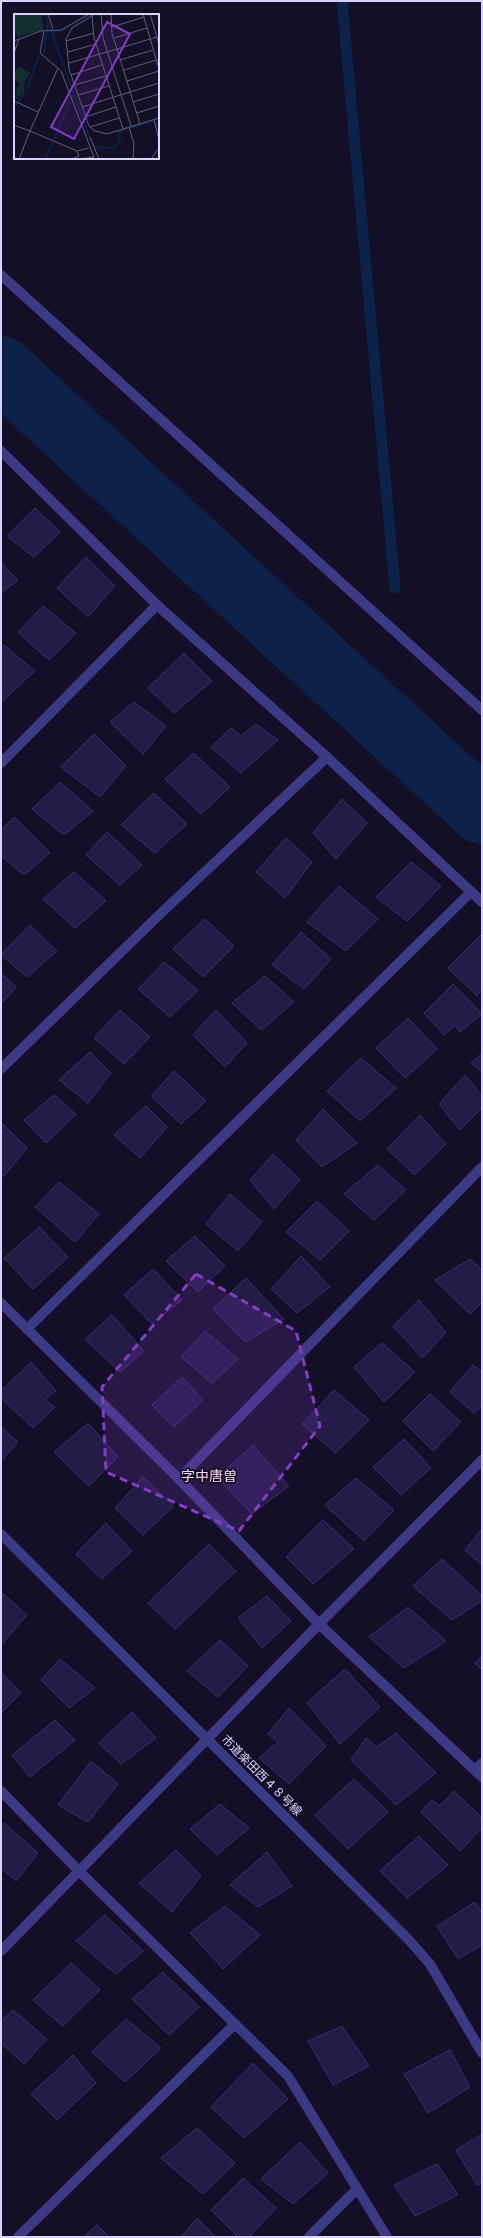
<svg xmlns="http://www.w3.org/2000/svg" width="483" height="2238" viewBox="0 0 483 2238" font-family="Ubuntu,'Noto Sans JP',sans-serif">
  <rect width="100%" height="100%" fill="#130f26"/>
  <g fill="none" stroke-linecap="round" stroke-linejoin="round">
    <polyline stroke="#0c2248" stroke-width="11" points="342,1 395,588"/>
    <polyline stroke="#0c2248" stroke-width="66" points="1,369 482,811"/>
  </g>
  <g fill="#241b47" stroke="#3b2d73">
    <polygon points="35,508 60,532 34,557 7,536"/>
    <polygon points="86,557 115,586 88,617 57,588"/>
    <polygon points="1,563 18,580 1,593"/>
    <polygon points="43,606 76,633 49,660 18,632"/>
    <polygon points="4,645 35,671 1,702 1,648"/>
    <polygon points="184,653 212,681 174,713 148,688"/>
    <polygon points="134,702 166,726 143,754 110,722"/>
    <polygon points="256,724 278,740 241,773 211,747 231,728 241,736"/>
    <polygon points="94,734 126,766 100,797 61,767"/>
    <polygon points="194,753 230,787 201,814 165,779"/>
    <polygon points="60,782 93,811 64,835 32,809"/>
    <polygon points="154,793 187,824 155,853 121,825"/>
    <polygon points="342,799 367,823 336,859 313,833"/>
    <polygon points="14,817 50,853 24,875 1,856 1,830"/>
    <polygon points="107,832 142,865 120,885 86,855"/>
    <polygon points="286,838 312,862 285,898 256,872"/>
    <polygon points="411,862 441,886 407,921 376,897"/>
    <polygon points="74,872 106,901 75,928 43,899"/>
    <polygon points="339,886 378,919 346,951 307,922"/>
    <polygon points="205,919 234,946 203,977 173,949"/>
    <polygon points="30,925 57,951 27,977 1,955"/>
    <polygon points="301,932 331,959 304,989 272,965"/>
    <polygon points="482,934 482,990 477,996 448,968"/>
    <polygon points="164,962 198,990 170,1017 138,989"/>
    <polygon points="1,973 16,987 1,1004"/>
    <polygon points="265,976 294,1002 261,1030 232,1003"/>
    <polygon points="453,984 482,1014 460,1032 455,1025 444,1035 424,1013"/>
    <polygon points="120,1010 150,1037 124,1064 94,1038"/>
    <polygon points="216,1010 247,1043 225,1067 193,1035"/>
    <polygon points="408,1018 437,1049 405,1078 376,1048"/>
    <polygon points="90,1052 111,1073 88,1103 59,1080"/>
    <polygon points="482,1053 482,1072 471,1063"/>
    <polygon points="361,1058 396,1088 360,1121 327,1091"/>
    <polygon points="174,1071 206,1101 181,1124 151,1096"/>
    <polygon points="465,1075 482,1096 482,1108 460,1130 439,1104"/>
    <polygon points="54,1095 76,1114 46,1143 24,1120"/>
    <polygon points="146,1106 167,1127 140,1158 114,1135"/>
    <polygon points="323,1109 357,1143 322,1167 296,1140"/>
    <polygon points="420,1115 446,1144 414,1175 387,1149"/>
    <polygon points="3,1124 27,1148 4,1176 1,1174 1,1125"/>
    <polygon points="273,1154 300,1180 274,1209 250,1180"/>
    <polygon points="378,1165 406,1190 374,1220 344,1194"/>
    <polygon points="59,1182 99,1214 75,1242 35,1207"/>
    <polygon points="230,1194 262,1222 238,1251 206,1224"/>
    <polygon points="317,1201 349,1231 320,1260 286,1232"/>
    <polygon points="39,1227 68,1257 33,1289 4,1258"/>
    <polygon points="195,1236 225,1266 198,1292 166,1261"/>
    <polygon points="301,1256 330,1287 297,1313 271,1289"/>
    <polygon points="470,1259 482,1270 482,1302 470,1314 435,1280"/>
    <polygon points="153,1269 182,1300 152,1324 124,1295"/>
    <polygon points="246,1278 284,1319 245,1342 213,1309"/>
    <polygon points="419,1300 446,1333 422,1358 393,1326"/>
    <polygon points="112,1315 144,1351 120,1372 85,1339"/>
    <polygon points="205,1331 238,1359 212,1383 181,1357"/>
    <polygon points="382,1343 415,1372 384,1402 354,1367"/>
    <polygon points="31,1362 56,1391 44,1400 55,1407 33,1428 1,1398 1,1391"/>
    <polygon points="473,1365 482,1372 482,1406 474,1413 450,1392"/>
    <polygon points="182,1377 203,1400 174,1427 152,1405"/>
    <polygon points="334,1390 369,1420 335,1453 302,1424"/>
    <polygon points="430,1394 461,1422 433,1451 403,1421"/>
    <polygon points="88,1423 118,1457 89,1486 54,1452"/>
    <polygon points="1,1427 18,1442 1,1461"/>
    <polygon points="404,1439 431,1468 401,1495 373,1467"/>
    <polygon points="253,1445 289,1486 252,1514 217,1477"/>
    <polygon points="143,1477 174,1506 143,1535 115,1508"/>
    <polygon points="356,1478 394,1510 364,1541 325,1505"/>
    <polygon points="323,1520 354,1549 313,1584 286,1557"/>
    <polygon points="106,1523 132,1551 102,1579 76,1554"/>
    <polygon points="482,1529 482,1565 465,1550"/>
    <polygon points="209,1544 236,1571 175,1629 148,1603"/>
    <polygon points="442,1559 482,1596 482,1601 452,1620 413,1586"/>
    <polygon points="1,1592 27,1615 1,1645"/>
    <polygon points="267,1596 291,1621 262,1648 238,1618"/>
    <polygon points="408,1607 446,1641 404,1668 369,1637"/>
    <polygon points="220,1640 248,1666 218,1697 187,1671"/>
    <polygon points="482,1656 482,1670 475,1663"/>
    <polygon points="60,1659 95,1688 69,1708 41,1680"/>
    <polygon points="345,1669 380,1707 340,1744 307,1703"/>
    <polygon points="1,1672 21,1693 1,1713"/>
    <polygon points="289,1708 326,1746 289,1784 259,1758 278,1742 268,1734"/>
    <polygon points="132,1712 156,1738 121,1764 99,1743"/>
    <polygon points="55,1720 75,1740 30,1777 12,1755"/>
    <polygon points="396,1733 436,1773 396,1805 351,1760 366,1738 377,1747"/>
    <polygon points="91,1761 118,1784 88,1822 58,1805"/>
    <polygon points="354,1779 388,1812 348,1849 315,1815"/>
    <polygon points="454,1791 482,1818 482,1828 460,1851 421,1812 432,1800 440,1806"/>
    <polygon points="220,1804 249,1828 217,1855 190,1829"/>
    <polygon points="4,1823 38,1853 16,1881 1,1868 1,1827"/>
    <polygon points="419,1836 448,1865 407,1898 380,1871"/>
    <polygon points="176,1850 201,1876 172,1912 139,1883"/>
    <polygon points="267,1852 292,1886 258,1907 230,1885"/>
    <polygon points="475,1902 482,1913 482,1945 458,1959 437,1926"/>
    <polygon points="225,1906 260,1935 223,1969 190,1933"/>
    <polygon points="105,1915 143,1951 116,1974 76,1941"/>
    <polygon points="71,1963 100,1990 63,2026 33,2000"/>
    <polygon points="163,1972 199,2007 169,2035 132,1999"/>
    <polygon points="13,2010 47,2039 24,2064 1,2043 1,2021"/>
    <polygon points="126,2019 161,2048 125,2082 92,2052"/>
    <polygon points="342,2026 369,2066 333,2085 308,2041"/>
    <polygon points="450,2050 470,2087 428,2113 404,2074"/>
    <polygon points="73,2055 96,2083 57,2120 31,2094"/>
    <polygon points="253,2063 288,2099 244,2138 211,2107"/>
    <polygon points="197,2128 235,2163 203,2194 161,2158"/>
    <polygon points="482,2134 482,2183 477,2185 456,2150"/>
    <polygon points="300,2142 328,2173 293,2204 261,2179"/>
    <polygon points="437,2164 458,2195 415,2216 394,2185"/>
    <polygon points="243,2178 276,2208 249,2237 238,2237 211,2210"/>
    <polygon points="197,2218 216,2237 181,2237"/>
    <polygon points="97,2225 109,2237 84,2237"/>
  </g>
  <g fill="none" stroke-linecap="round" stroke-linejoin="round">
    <g stroke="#3d3a85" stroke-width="10">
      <polyline points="1,275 482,710"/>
      <polyline points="1,451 157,605 327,757 482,902"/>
      <polyline points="1,763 157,605"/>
      <polyline points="1,1069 158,916 327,757"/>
      <polyline points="1,1303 179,1479 319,1624 482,1777"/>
      <polyline points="27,1329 471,892"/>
      <polyline points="179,1479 482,1167"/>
      <polyline points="1,1534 409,1940 430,1964 482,2053"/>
      <polyline points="475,1770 482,1763"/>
      <polyline points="1,1791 79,1871 319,1624 482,1460"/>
      <polyline points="1,1951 79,1871 288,2076 387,2237"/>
      <polyline points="18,2237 235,2024"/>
      <polyline points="309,2237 357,2189"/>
    </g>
  </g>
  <path fill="#843dc5" fill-opacity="0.2" stroke="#843dc5" stroke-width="3" stroke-dasharray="8 5" stroke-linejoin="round" d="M196,1274L296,1331L320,1426L239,1531L106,1472L102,1387Z"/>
  <g text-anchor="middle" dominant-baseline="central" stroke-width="3.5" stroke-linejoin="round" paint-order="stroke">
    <g font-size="12" fill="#d9d4ff" stroke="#130f26">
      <text transform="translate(262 1775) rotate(45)">市道楽田西４８号線</text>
    </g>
    <g font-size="14" fill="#ffd6f0" stroke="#130f26">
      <text x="209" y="1476">字中唐曽</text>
    </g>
  </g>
  <g transform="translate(14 14)">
    <rect width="145" height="145" fill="#130f26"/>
    <path d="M0,0H28L29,16L4,23L0,19ZM6,53L16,59L10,69V77L3,85L2,76L6,70L1,67L0,75V57Z" fill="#12302f"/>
    <path fill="none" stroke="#0c2248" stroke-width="2" d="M31,0L77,127M38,18L48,17L78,0M30,40L34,7M0,94L12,77L25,41M117,114L139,107M40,126L56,87M80,133L100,134L106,127L104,118L114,115M31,145L39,128"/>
    <path fill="none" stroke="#625e7d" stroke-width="1" d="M34,0L39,15M81,0L58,14L52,25L55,55L75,112L81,117L93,120L145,104M87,0L89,24L117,112M97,0L98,20L103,35L143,23M129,0L145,55M136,0L145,30M78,2L80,24L109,115M98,13L130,3M30,17L26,39L47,57L80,143L66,145M100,24L133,14M0,27L27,17L47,16L75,0M52,27L80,19M54,38L82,30M0,39L5,25M106,46L139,36M55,49L103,35L126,110M44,54L16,117L63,137L75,134M110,56L142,46M57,61L88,51M113,67L145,57M60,71L92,62M64,81L95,72M0,87L24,98M119,88L145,80M68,93L145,69M123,99L145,92M71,103L102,93M140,105L145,126M0,111L16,117L5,145M76,113L105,104M115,113L120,130L119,145M76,123L85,145M58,145L65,142L63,137M137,145L145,134"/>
    <path fill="#843dc5" fill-opacity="0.15" stroke="#843dc5" stroke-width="2" d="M93,8L116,20L60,125L37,113Z"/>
    <rect width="145" height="145" fill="none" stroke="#d9d4ff" stroke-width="2"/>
  </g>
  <rect width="483" height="2238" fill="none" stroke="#d9d4ff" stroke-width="4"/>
</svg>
